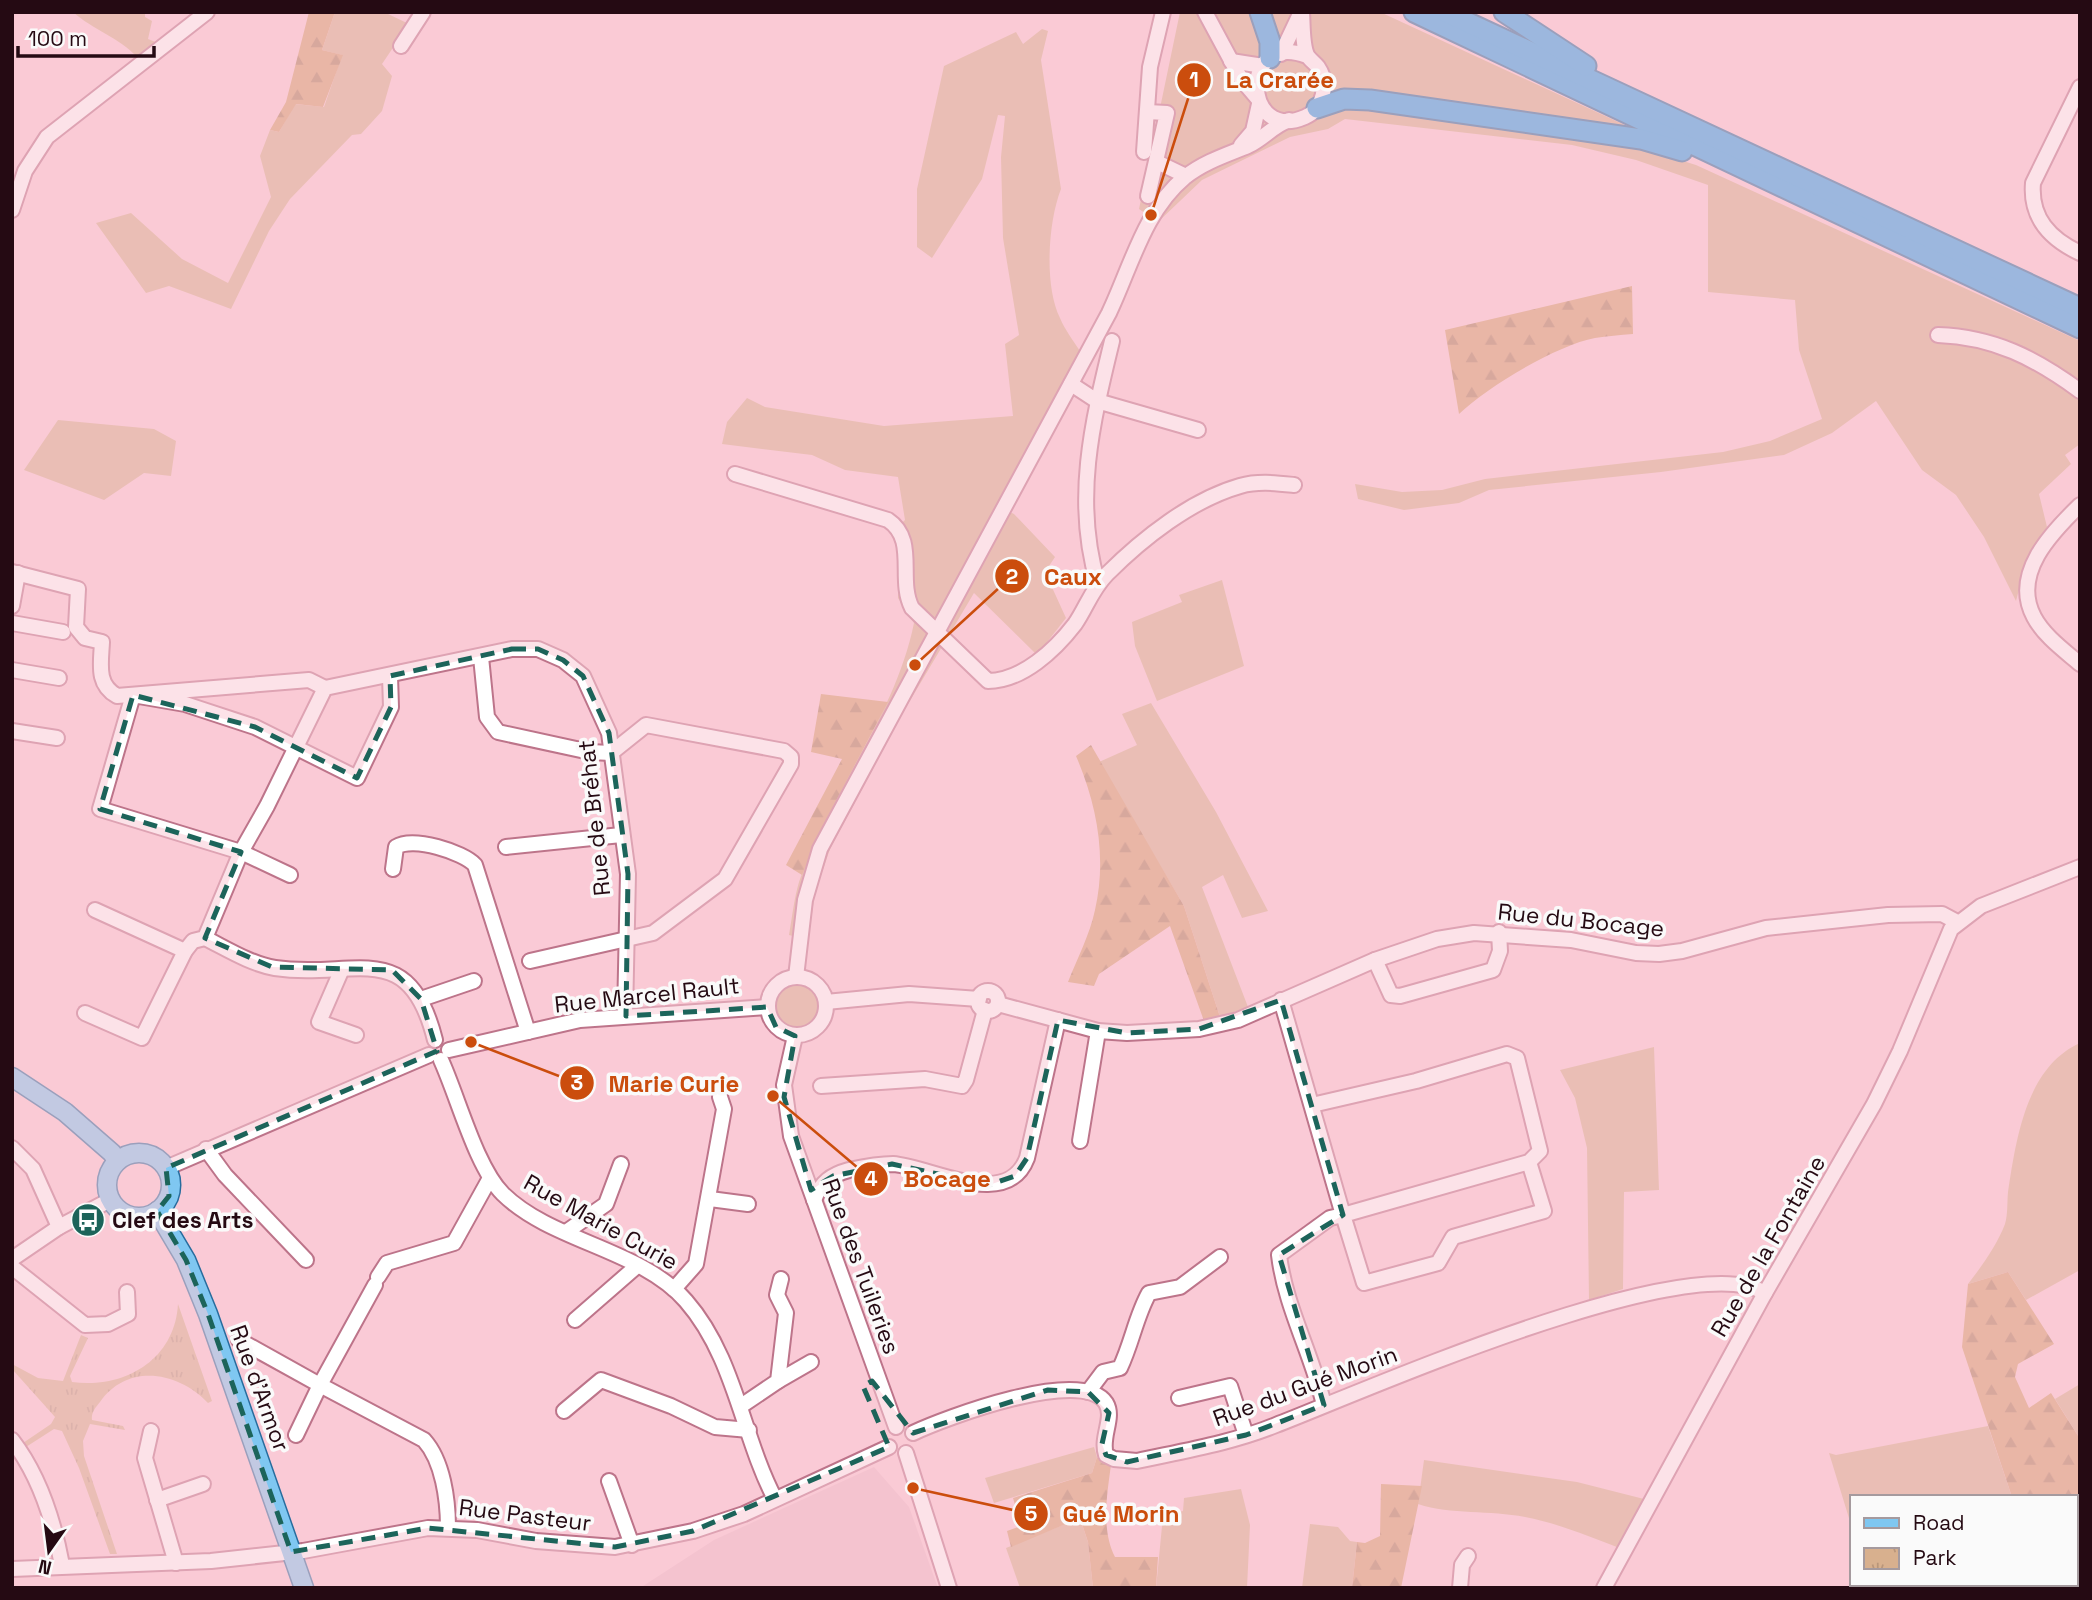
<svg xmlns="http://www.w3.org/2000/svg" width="2092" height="1600" viewBox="0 0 2092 1600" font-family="'Space Grotesk',sans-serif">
  <defs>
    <pattern id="forest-firs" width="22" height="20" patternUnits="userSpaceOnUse" patternTransform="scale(1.75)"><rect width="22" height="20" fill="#d59d6e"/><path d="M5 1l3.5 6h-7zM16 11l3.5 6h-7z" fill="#ad7e59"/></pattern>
    <pattern id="park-tufts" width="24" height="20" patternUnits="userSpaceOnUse" patternTransform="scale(1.75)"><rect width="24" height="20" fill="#d8b08e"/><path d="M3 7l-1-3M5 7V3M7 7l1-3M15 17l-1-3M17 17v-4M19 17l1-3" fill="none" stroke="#b9967a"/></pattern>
  </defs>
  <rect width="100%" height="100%" fill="#facad6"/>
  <polygon fill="#eebac7" points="874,1467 909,1507 938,1588 640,1588 714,1540"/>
  <g fill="#d8b08e">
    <path d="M73,12H145V17L152,21L148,39L158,43L138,58C119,37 93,30 73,12Z"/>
    <polygon points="335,12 386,13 409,24 382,64 392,76 382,111 361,134 352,135 290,199 269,231 231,309 169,286 146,293 96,223 131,213 182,259 228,283 271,197 260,156 270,130 279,132 295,104 324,107 342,55 322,50"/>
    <polygon points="1180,12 1380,12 1640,132 1638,147 1696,165 2080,341 2080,444 2065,455 2071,464 2039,494 2047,527 2028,555 2016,601 1984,537 1956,495 1922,470 1876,401 1832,433 1784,455 1661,472 1489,490 1459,503 1404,510 1358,499 1355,484 1402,492 1442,490 1485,479 1723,452 1770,441 1822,419 1799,350 1795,300 1708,292 1708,185 1636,160 1572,145 1345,119 1328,129 1290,137 1202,180 1158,222 1139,209"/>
    <path d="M1042,29L1048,31L1041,60L1061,189C1048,222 1044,286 1060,318C1065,330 1073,340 1080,351L997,506L1014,514L1055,557L1045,572L1066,618L1037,655L974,593L905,709L830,849L815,893L808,940L789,935C792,918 794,899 799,882C829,792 895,717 914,623L898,598L899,548L894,530L905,520L898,477L845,470L812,455L722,444L727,422L747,398L765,407L884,426L1013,416L1005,344L1019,335L1003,238L1001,157L1005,116L998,115L982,179L932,258L917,247V189L944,66L1016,32L1023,44Z"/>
    <polygon points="58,420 154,429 176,441 171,476 144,473 104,500 24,470"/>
    <polygon points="1222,580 1244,666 1157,701 1135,646 1132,622 1182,602 1179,595"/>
    <polygon points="1151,703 1216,812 1268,911 1242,918 1223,875 1202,887 1248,1007 1220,1017 1184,906 1099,762 1137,745 1122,714"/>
    <circle cx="797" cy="1007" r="22"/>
    <path d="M2080,1043V1270L2026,1300L2008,1272L1968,1284C1982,1266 1997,1245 2005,1224C2008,1214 2007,1202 2008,1192C2016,1140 2026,1067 2080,1043Z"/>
    <polygon points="1654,1047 1659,1190 1624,1192 1623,1289 1589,1300 1587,1148 1575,1098 1560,1070"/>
    <polygon points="2080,1384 2080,1439 2055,1399"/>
    <polygon points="1988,1426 2012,1497 1852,1497 1852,1528 1829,1453 1836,1455"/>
    <polygon points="1094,1447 1097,1457 1092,1473 994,1503 985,1478"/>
    <path d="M1424,1460L1577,1482L1644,1499L1646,1504L1622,1549C1591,1537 1557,1523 1525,1517C1490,1510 1451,1515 1418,1504Z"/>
    <polygon points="1241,1489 1250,1525 1247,1588 1156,1588 1163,1516 1183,1511 1184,1498"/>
    <polygon points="1080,1518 1088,1542 1093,1588 1020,1588 1006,1548"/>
    <polygon points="1310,1524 1338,1527 1350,1541 1357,1542 1352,1588 1302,1588"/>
    <polygon points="1861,1584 2004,1584 1995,1588 1860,1588"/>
  </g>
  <g fill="url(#forest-firs)">
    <polygon points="309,12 335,12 322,50 343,55 323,107 296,104 279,132 270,130 286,102"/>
    <path d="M1632,286L1633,334C1620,335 1607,336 1595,338C1557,345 1487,387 1459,414L1445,330Z"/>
    <polygon points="821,694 888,702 828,816 802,875 786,865 842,759 811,752"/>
    <path d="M1091,745L1184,906L1220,1017L1204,1021L1170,926L1099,974L1094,986L1068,982C1077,959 1090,934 1095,910C1107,857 1097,805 1076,756Z"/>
    <polygon points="2008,1272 2054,1344 2018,1364 2015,1377 2029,1408 2051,1393 2080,1439 2080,1588 2003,1588 2002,1585 2076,1584 2076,1497 2012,1497 1962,1347 1968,1284"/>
    <path d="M1097,1457L1102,1463L1111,1465C1107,1494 1101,1530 1115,1557H1158L1156,1588H1093L1088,1542L1080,1518L1011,1547L1007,1531L1021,1526L1013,1498L1092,1473Z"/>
    <polygon points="1381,1484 1422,1486 1401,1588 1352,1588 1357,1542 1365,1543 1380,1536"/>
  </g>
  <path fill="url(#park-tufts)" d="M178,1304L212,1401L208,1403C179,1372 128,1362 100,1402C95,1408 91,1413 92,1420L123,1426L125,1430L90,1424L83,1441L84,1456L117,1554H110L79,1468L62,1431L54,1429L26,1447L23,1443L51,1424L55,1417L12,1369V1364L38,1378L63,1381L81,1335L88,1338L70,1376L72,1382C126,1389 175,1359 178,1304Z"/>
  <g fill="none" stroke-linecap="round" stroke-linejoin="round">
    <g stroke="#bd748a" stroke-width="18">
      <g id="minor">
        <polyline points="1205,12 1241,79 1258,99"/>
        <path d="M1302,12C1303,25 1302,44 1307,55C1309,59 1315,63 1318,67C1329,83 1324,109 1305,117C1243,144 1238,30 1307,56"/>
        <polyline points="401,46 423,12"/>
        <polyline points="1281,54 1300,14"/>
        <polyline points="1231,61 1263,66"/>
        <path d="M2080,87L2033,183C2030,218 2050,239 2080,253"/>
        <polyline points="1147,112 1167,113 1148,196"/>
        <polyline points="1241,145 1253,131 1259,104"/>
        <polyline points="1144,152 1150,67 1163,12"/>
        <polyline points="1157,162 1186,176"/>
        <polyline points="12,210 25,171 47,137 207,12"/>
        <path d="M1938,335C1994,337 2035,358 2080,391"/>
        <polyline points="1071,384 1097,401 1198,430"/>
        <path d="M735,474L888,520C918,540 897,579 912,608L988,681C1022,681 1055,650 1075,624C1086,608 1092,589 1107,574C1142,539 1191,500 1240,486C1258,481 1275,483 1294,485"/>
        <path d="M2080,505C2051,533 2011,574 2034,617C2044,636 2065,651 2080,664"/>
        <path d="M12,572L78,589L76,627L85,638L102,642C101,664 96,684 117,696L309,680L325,688"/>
        <path d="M1098,584C1073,501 1092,423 1112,341"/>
        <polyline points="12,606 18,573"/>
        <polyline points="12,623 63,632"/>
        <polyline points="481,657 487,717 498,732 590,752 611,753 646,725 784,751 791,757 791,764 725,879 653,933 530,961"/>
        <polyline points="12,670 59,678"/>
        <polyline points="12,731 57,738"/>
        <polyline points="506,847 621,835"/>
        <path d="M393,869L396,847C413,836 463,852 475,865L528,1032"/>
        <polyline points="290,875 241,852 100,809 133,695 185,704 255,727 357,778 391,707 390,676"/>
        <polyline points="95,910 185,951"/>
        <path d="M205,938C227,949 251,964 275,968C353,980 409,935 435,1040"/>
        <polyline points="1375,960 1391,995 1400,996 1493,970 1500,951 1499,932"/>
        <polyline points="342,969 319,1022 356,1035"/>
        <circle cx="797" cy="1006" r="29"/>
        <path d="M796,977L805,900L820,849L1109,313C1131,267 1144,211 1185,177C1204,162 1226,155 1248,146C1263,139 1273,126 1289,120"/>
        <circle cx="988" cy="1001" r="10"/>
        <polyline points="421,999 474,981"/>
        <path d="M1281,1000L1343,1215L1330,1218L1279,1255C1285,1306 1312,1354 1324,1405"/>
        <polyline points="826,1002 909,994 979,999"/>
        <polyline points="998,1004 1098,1031 1127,1033 1199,1029 1238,1020 1375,960 1437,939 1474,933 1571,940 1636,953 1659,954 1682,951 1766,928 1888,915 1942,914 1957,922"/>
        <polyline points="85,1013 142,1038 185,951 193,941 205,938 241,852 267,806 325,688 512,649 538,649 563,660 583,676 609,733 628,874 625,1016"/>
        <polyline points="795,1036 784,1085 791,1136 896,1427"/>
        <polyline points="449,1050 580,1020 767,1007"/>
        <path d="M441,1060C458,1097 476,1167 503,1194C552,1242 641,1249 686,1301C735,1357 742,1436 775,1499"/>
        <polyline points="821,1086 925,1079 962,1086 966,1080 985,1010"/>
        <polyline points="1312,1105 1416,1081 1507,1054 1517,1058 1540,1151 1529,1162 1343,1215 1364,1283 1438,1263 1453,1237 1544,1211 1529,1162"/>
        <polyline points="1080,1141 1098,1031"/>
        <polyline points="12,1148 33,1169 59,1227"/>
        <polyline points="206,1149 225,1175 306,1260"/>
        <polyline points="166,1168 429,1055"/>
        <polyline points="710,1199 748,1204"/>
        <path d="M814,1200C821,1182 831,1175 849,1170C863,1167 879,1164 893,1164C932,1167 1007,1211 1027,1158L1058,1020"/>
        <polyline points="566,1232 606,1204 621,1164"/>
        <polyline points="12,1259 59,1227 110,1200"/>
        <polyline points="12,1267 85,1325 108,1324 128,1314 127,1292"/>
        <polyline points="378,1277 387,1263 454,1243 490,1178"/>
        <path d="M375,1285L320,1385L424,1440C443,1461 448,1500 448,1528"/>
        <polyline points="674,1289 696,1264 724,1109 720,1097"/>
        <polyline points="575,1320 637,1266"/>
        <polyline points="239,1340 320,1385 296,1435"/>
        <polyline points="778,1381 811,1362"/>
        <path d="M1088,1392L1103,1372L1120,1368C1132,1343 1136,1316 1149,1293L1180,1287L1220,1257"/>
        <polyline points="1179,1398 1230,1386 1246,1435"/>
        <polyline points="741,1406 778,1381 786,1313 777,1295 781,1279"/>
        <polyline points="564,1411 601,1380 671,1406 715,1427 749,1430"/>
        <polyline points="151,1431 145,1458 176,1563"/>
        <path d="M913,1433C945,1418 1082,1366 1106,1403C1115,1418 1100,1437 1106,1455L1114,1459L1137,1461C1183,1451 1232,1443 1276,1425C1362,1392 1690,1246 1765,1293"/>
        <path d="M12,1440C39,1475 54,1522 62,1565"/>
        <polyline points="906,1453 949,1588"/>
        <polyline points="609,1481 632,1545"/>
        <polyline points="157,1500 203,1484"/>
        <polyline points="12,1569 211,1561 303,1551 428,1528 477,1530 536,1541 615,1547 693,1531 744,1514 889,1447"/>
        <polyline points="1460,1588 1462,1565 1468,1556"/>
        <polyline points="1604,1588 1765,1293 1874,1104 1900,1051 1951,929 1981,906 2080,867"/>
      </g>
    </g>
    <g stroke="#286c9d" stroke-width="21">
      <g id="major">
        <polyline points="12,1077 65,1112 112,1153 117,1161"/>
        <circle cx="139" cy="1185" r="32"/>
        <polyline points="157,1211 186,1260 208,1314 304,1588"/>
      </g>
    </g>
    <g stroke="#286c9d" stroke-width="23">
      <g id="highway">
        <polyline points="1260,12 1270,42 1270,58"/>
        <polyline points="1414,12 2080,328"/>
        <polyline points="1445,12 2080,308"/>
        <polyline points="1504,12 1586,66"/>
        <polyline points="1317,108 1344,99 1370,100 1641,139 1682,151"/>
      </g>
    </g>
    <use href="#minor" stroke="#fff" stroke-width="14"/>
    <use href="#major" stroke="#7fc7f1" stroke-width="18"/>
    <use href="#highway" stroke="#2aa1e8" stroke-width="19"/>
  </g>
  <path d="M0 0H2092V1600H0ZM512,649H538L563,660L583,676L609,733L628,874L626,1016L767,1007L776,1027L795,1036L784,1097L811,1190L833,1176L892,1164L989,1185L1015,1176L1027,1158L1058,1020L1127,1033L1199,1029L1281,1000L1343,1215L1279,1255L1324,1405L1246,1435L1127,1462L1106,1455L1102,1444L1109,1413L1088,1392L1048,1390L913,1433L872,1381L863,1386L889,1447L693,1531L615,1547L428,1528L291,1552L208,1314L186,1260L157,1211L169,1196L166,1168L437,1051L421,999L392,970L272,967L205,938L241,852L100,809L133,695L255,727L357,778L391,707L390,676Z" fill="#facad6" fill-opacity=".55" fill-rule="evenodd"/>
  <path fill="none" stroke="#1c645a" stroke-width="5" stroke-dasharray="14 9" stroke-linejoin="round" d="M512,649H538L563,660L583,676L609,733L628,874L626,1016L767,1007L776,1027L795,1036L784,1097L811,1190L833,1176L892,1164L989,1185L1015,1176L1027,1158L1058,1020L1127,1033L1199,1029L1281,1000L1343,1215L1279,1255L1324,1405L1246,1435L1127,1462L1106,1455L1102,1444L1109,1413L1088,1392L1048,1390L913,1433L872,1381L863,1386L889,1447L693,1531L615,1547L428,1528L291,1552L208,1314L186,1260L157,1211L169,1196L166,1168L437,1051L421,999L392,970L272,967L205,938L241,852L100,809L133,695L255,727L357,778L391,707L390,676Z"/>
  <defs>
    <g id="bus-disc" transform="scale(1.75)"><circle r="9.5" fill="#1c645a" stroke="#fafafa"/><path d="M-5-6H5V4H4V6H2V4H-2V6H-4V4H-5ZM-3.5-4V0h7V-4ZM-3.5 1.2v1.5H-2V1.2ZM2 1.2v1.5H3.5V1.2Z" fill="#fff"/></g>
  </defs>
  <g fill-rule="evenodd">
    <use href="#bus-disc" x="88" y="1220"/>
  </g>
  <g text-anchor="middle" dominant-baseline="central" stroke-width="7" stroke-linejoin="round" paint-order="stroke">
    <g font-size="23" fill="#250a13" stroke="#fafafa">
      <text transform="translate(594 818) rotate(-96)">Rue de Bréhat</text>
      <text transform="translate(1581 920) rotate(6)">Rue du Bocage</text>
      <text transform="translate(647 995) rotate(-6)">Rue Marcel Rault</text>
      <text transform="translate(601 1222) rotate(29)">Rue Marie Curie</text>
      <text transform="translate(1768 1246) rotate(-60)">Rue de la Fontaine</text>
      <text transform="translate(861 1266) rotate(70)">Rue des Tuileries</text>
      <text transform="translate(1305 1386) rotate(-20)">Rue du Gué Morin</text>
      <text transform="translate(260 1388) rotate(70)">Rue d'Armor</text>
      <text transform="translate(525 1515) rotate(7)">Rue Pasteur</text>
    </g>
    <g font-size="23" font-weight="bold" fill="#250a13" stroke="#fafafa" text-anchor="start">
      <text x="112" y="1220">Clef des Arts</text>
    </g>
  </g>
  <path fill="none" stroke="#cb4d0d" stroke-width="2.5" d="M1151 215L1194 80M915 665L1012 576M471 1042L577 1083M773 1096L871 1179M913 1488L1031 1514"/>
  <g fill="#cb4d0d" stroke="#fafafa" stroke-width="2.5">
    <circle cx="1151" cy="215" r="7"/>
    <circle cx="915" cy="665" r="7"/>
    <circle cx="471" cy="1042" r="7"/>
    <circle cx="773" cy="1096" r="7"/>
    <circle cx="913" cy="1488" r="7"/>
    <circle cx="1194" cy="80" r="18"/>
    <circle cx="1012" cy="576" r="18"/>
    <circle cx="577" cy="1083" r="18"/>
    <circle cx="871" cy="1179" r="18"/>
    <circle cx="1031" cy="1514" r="18"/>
  </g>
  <g font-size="21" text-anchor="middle" font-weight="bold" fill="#fff">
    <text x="1194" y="87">1</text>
    <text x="1012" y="584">2</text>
    <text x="577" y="1090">3</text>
    <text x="871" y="1186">4</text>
    <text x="1031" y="1521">5</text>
  </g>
  <g font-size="24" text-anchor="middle" font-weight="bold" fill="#cb4d0d" stroke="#fafafa" stroke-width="7" stroke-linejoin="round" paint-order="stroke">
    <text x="1280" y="88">La Crarée</text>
    <text x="1073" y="585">Caux</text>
    <text x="674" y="1092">Marie Curie</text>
    <text x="947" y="1187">Bocage</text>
    <text x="1121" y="1522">Gué Morin</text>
  </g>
  <rect width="2092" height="1600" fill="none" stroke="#250a13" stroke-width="28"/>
  <rect x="1850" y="1495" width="228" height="91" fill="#fafafa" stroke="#a59a9e" stroke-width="2"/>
  <rect x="1864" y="1518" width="35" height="10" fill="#7fc7f1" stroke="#a59a9e" stroke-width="2"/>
  <text x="1913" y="1530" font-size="21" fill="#250a13">Road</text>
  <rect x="1864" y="1548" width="35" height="21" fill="url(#park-tufts)" stroke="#a59a9e" stroke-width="2"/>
  <text x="1913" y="1565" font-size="21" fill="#250a13">Park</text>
  <g transform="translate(49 1551) rotate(194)" stroke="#fafafa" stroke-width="5" paint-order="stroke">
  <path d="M0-5L12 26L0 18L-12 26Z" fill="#250a13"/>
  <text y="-10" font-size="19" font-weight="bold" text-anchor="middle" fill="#250a13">N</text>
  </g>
  <path d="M18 46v10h136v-10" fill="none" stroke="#250a13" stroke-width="3.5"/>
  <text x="28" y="46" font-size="21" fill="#250a13" stroke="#fafafa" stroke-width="5" paint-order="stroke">100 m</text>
</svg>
